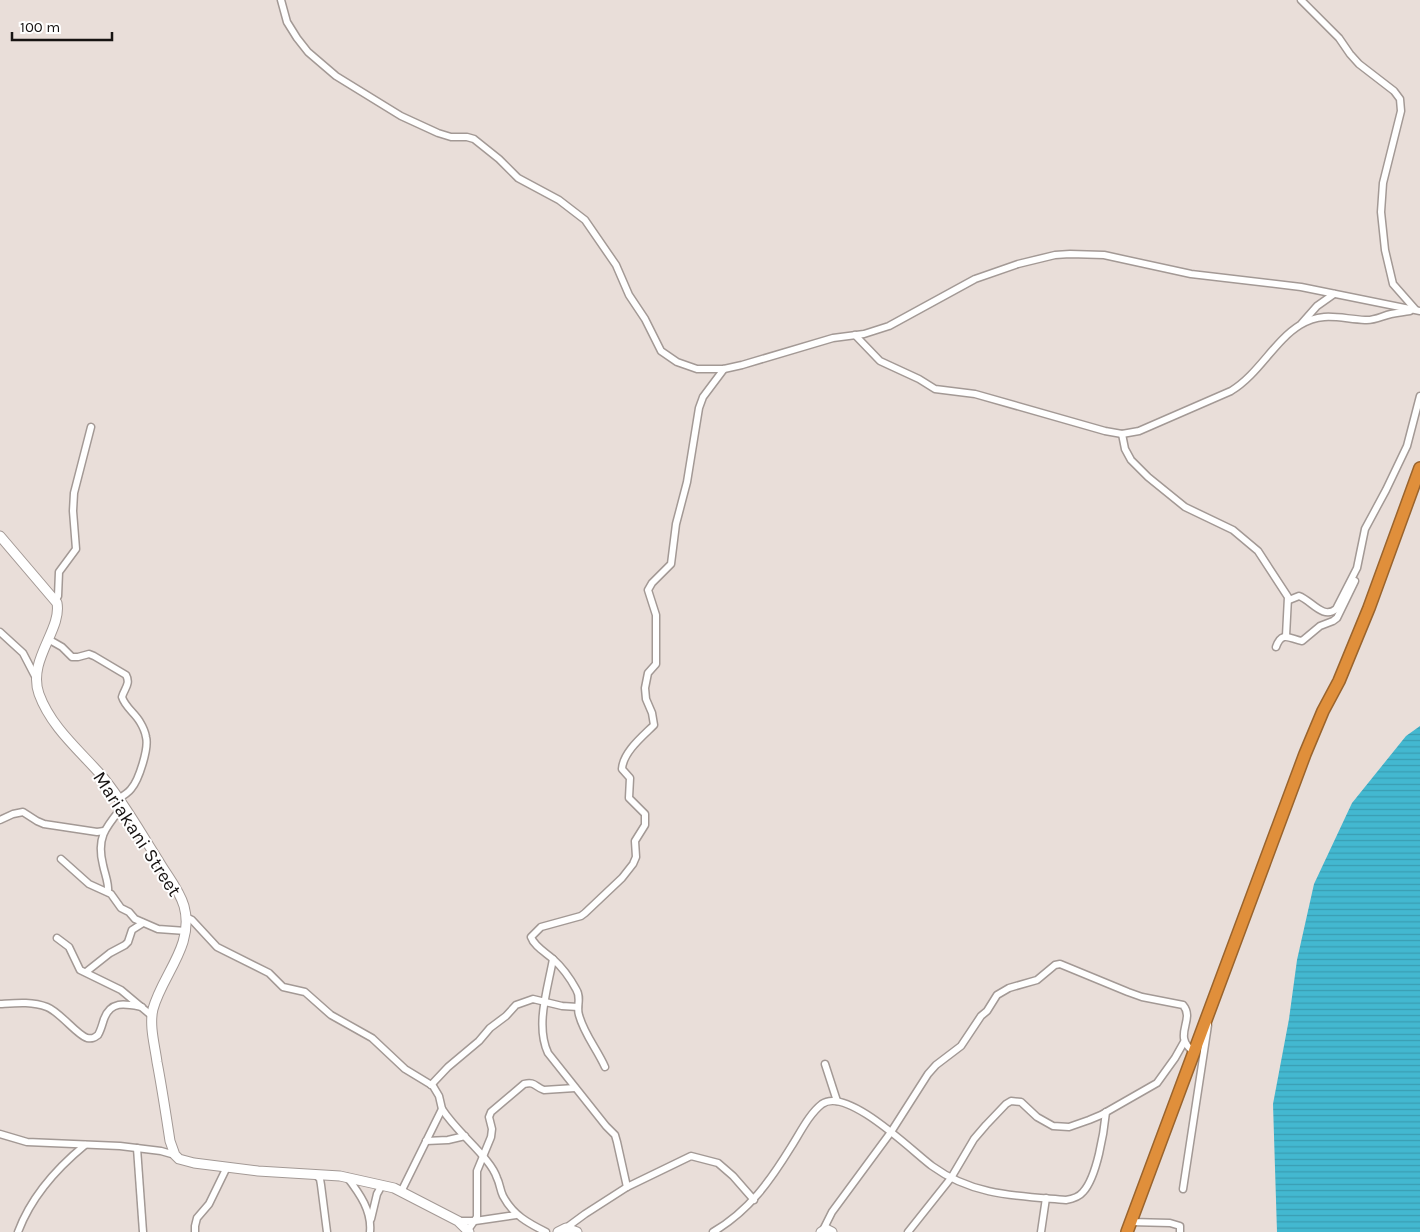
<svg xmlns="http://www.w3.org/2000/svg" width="1420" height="1232" viewBox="0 0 1420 1232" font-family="Karla,sans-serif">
  <defs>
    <pattern id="water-rules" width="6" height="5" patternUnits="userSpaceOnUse" patternTransform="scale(1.25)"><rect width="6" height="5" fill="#43b8d0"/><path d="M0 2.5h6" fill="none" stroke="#3a9db2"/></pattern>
  </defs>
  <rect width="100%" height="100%" fill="#e9ded9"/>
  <polygon fill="url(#water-rules)" points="1420,726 1420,1232 1277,1232 1273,1104 1289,1019 1297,960 1314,884 1352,803 1406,736"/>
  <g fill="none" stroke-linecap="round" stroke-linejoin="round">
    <g stroke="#a39995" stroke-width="9">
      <g id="street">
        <polyline points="281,0 287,22 297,38 308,52 336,76 401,116 438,133 451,137 467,137 474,139 499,159 518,178 559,200 585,220 616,265 629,295 645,319 661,351 677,362 697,369 724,369 742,365 833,338 864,334 889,326 975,279 1018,264 1055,255 1070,254 1104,255 1191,274 1301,287 1420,311"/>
        <polyline points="1301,0 1339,38 1350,54 1359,64 1394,91 1400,99 1401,111 1383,183 1381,212 1385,250 1393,284 1415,309"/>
        <polyline points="1302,323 1317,306 1334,294"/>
        <path d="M855,335L880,361L919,379L935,389L975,394L1105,431L1122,434L1139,431L1231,391C1259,374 1274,341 1300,325C1323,311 1341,319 1365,320C1374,321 1382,316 1391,314C1397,313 1403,312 1410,311"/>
        <polyline points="1122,434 1125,449 1131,460 1148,477 1185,507 1233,530 1258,551 1288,597 1286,636"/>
        <polyline points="56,600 58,596 59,572 76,549 73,511 74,493 91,427"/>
        <path d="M1289,600L1299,596C1311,600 1323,620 1336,609L1357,568L1365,529L1386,490L1407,446L1420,396"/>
        <polyline points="0,632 23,653 36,678"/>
        <path d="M48,639L62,647L72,657H78L89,654L94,656L126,675C131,684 124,689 122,697C125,707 135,713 140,722C143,727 145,731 146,737C149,748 139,780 131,789C128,793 123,796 118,799"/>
        <path d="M1276,647C1282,630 1290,639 1302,641L1320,626L1333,621L1337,618L1355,581"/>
        <polyline points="0,820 13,814 23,812 37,821 44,824 97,832 104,831"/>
        <polyline points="61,859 89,884 111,894 121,908 129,912 135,919 158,929 186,931"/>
        <path d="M108,892C109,883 105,875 103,865C96,837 106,827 123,806"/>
        <polyline points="186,917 192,920 217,947 269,973 283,987 305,992 331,1015 372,1038 405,1069 433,1086 439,1096 442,1109 401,1192"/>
        <polyline points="57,938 69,947 80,970 121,990 152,1016"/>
        <path d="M553,959C548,988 535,1025 548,1053L606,1126L615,1135L617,1142L627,1187"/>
        <polyline points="86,972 110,953 125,945 128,942 132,930 143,923"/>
        <path d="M0,1004C15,1003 32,1001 47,1007C60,1012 77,1035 87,1038C92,1039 94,1038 98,1035C101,1030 102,1025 104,1019C111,1000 126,1004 142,1007"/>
        <polyline points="825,1064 837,1101"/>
        <path d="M605,1067C597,1049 584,1034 579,1015C576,1006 582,998 576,989C570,978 562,967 553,959C545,952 534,946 531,937L541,927L581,916L585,913L622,878L633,864L636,857L635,841L645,825V814L629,798L630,778L622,769C623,752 643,736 654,725L652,713L646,699L645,688L648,673L656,664V615L648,590L652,583L671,564L676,524L687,482L699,408L703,397L724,369"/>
        <polyline points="431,1085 448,1067 479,1041 490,1028 506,1016 516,1005 533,999 562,1006 578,1007"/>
        <path d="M442,1109C455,1129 473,1143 487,1161C491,1166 495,1172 497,1178C500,1184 500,1190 503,1196C513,1215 528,1223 546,1232"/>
        <polyline points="0,1134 27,1142 120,1146 161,1151 175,1155"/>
        <polyline points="426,1141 448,1140 465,1136"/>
        <polyline points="137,1148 143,1232"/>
        <polyline points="315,1174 320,1179 321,1185 327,1232"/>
        <path d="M347,1177C360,1194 372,1211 370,1232"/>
        <polyline points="1183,1189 1208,1025"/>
        <polyline points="371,1219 377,1194 382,1185"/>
        <polyline points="458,1221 475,1221 516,1215"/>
        <polyline points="1130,1222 1170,1223 1180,1226 1180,1232"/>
        <polyline points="566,1228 585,1214 627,1187 691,1156 718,1163 733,1176 754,1200"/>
        <path d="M468,1230L477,1217V1171L491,1137L492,1129L489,1117L491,1112L524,1084C535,1081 535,1087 544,1090L575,1088"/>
        <path d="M823,1230L832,1212L891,1132L928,1074L936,1065L961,1046L981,1016L987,1011L997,995L1009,988L1037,980L1055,965L1060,964L1128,992L1142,997L1183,1005C1196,1020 1171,1036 1194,1052"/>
        <path d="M18,1232C31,1197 57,1168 85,1145"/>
        <polyline points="195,1232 195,1226 197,1218 209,1204 227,1167"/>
        <path d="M713,1232C749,1211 770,1181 791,1147C800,1133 809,1114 822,1104C847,1086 913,1152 932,1166C973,1196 1018,1196 1066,1200C1072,1199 1079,1197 1083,1192C1097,1177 1104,1132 1106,1112"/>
        <polyline points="908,1232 951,1178 974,1139 986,1125 1006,1104 1011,1101 1021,1102 1037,1117 1053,1126 1069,1127 1089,1120 1101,1115 1157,1083 1175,1058 1184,1042"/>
        <polyline points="1041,1232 1046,1198"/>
      </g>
    </g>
    <g stroke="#a39995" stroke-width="11">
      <g id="secondary">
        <path d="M0,536L57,603C62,630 27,660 39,694C51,727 79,750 101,775C123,801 140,832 158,860C167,876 179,889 184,906C195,945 162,975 153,1009C149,1026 155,1046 157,1062C162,1088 166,1115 170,1141L175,1155L179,1159L194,1163L258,1171L340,1176L394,1188L458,1221L469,1232"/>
        <polyline points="558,1232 566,1228 577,1232"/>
        <polyline points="821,1232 826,1229 832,1232"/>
      </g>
    </g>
    <g stroke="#9a642d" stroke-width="14">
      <polyline id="highway" points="1127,1232 1305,754 1323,711 1339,681 1369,608 1420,468"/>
    </g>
    <use href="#street" stroke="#fff" stroke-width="6"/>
    <use href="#secondary" stroke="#fff" stroke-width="9"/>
    <use href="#highway" stroke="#e08f3b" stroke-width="11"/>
  </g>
  <g text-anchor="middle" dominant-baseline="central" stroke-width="4" stroke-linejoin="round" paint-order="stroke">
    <g font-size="19" fill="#171312" stroke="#fff">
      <text transform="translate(137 834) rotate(57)">Mariakani Street</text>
    </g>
  </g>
  <path d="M12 32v8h100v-8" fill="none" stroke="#171312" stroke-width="2.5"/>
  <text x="20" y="32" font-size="15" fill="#171312" stroke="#ffffff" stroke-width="4" paint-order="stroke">100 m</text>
</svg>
